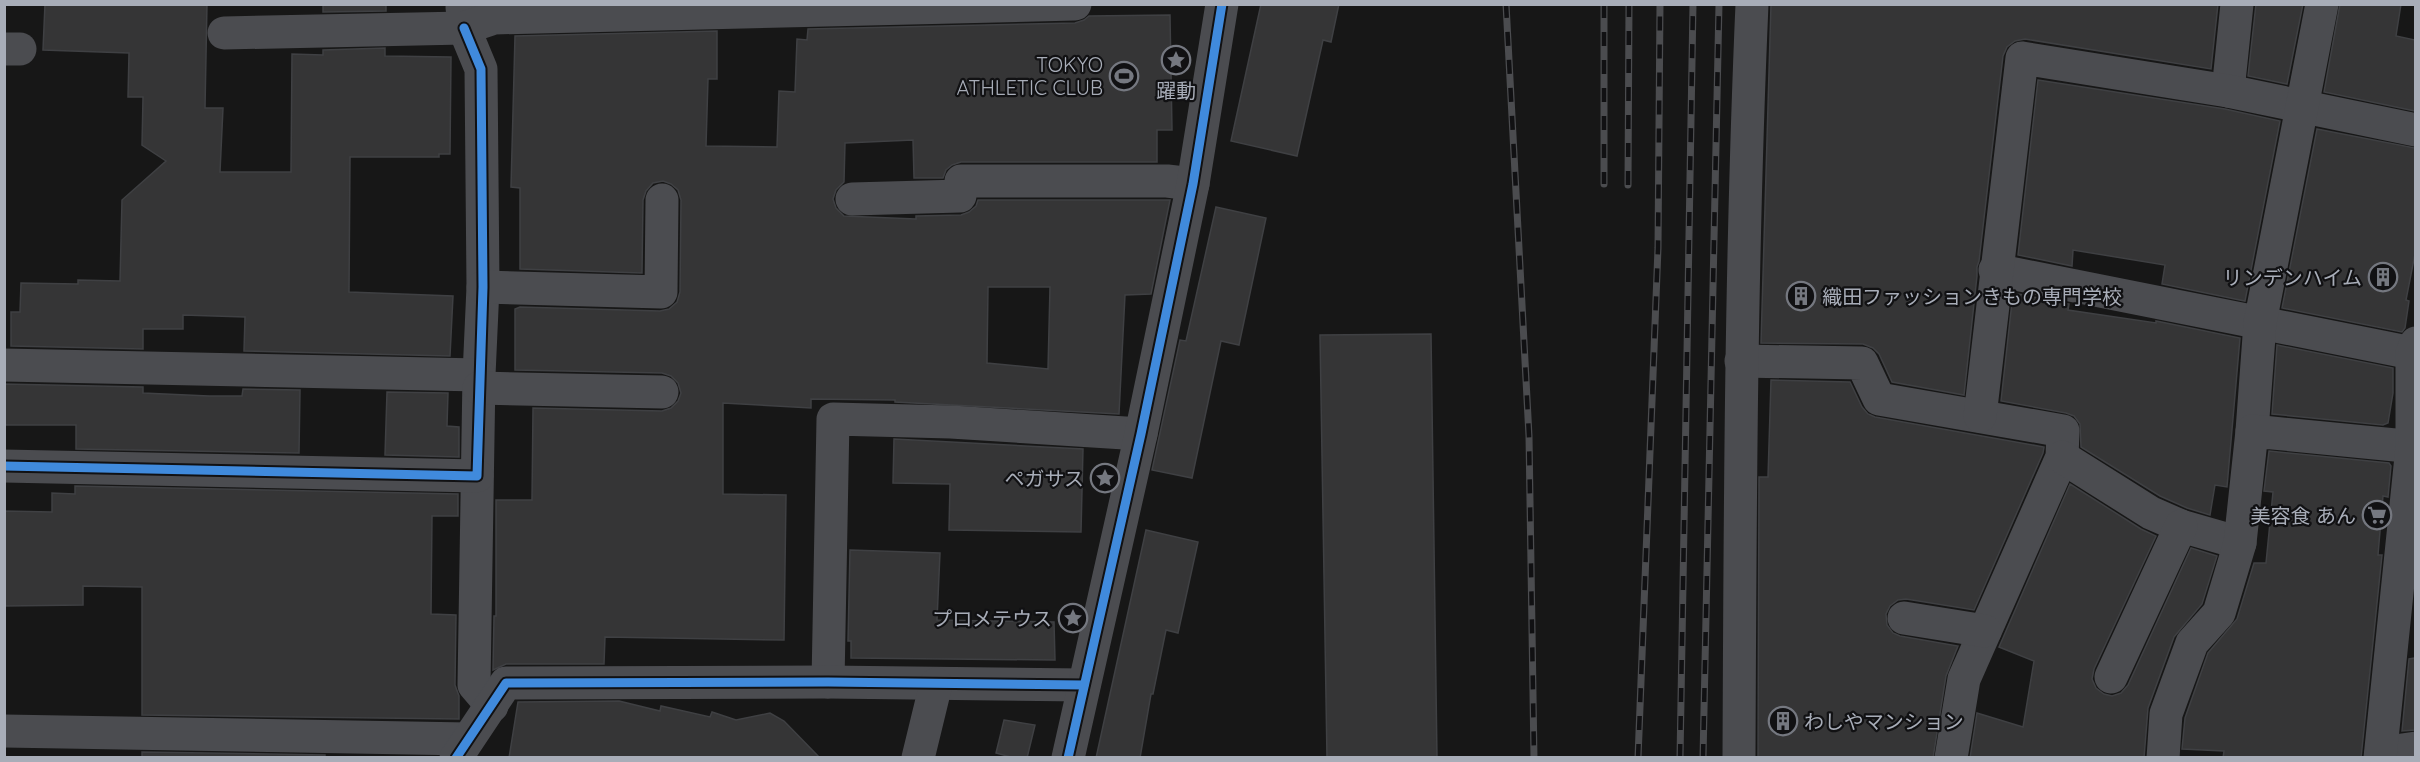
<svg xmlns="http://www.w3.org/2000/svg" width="2420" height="762" viewBox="0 0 2420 762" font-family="Quicksand,'Noto Sans JP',sans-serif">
  <rect width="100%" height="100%" fill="#171717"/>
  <g fill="#353536" stroke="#3f4043" stroke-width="1.5" fill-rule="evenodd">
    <polygon points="45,4 207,4 205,108 223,108 220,172 291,172 292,54 323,55 323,50 385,48 385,56 451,57 450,154 439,154 439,157 350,157 349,292 453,296 450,356 244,351 245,317 183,315 183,329 143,329 143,349 11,346 11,312 20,312 21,283 78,284 78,280 120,281 122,200 166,161 142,145 143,97 128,97 129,53 43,50"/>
    <polygon points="323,4 386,4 386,11 323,12"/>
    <polygon points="1261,4 1339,4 1331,42 1323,40 1297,156 1231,141"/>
    <polygon points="1771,4 2218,4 2211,69 2025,39 2015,41 2007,47 2003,56 1979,261 1977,267 1977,276 1964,395 1892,382 1879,354 1873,348 1863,344 1761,343"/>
    <polygon points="2256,4 2303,4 2287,84 2248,76"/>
    <polygon points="2340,4 2401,4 2396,36 2415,40 2415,111 2324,92"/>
    <path d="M1170,15L1172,130H1157V162H961L952,165L946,170L943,178H914L913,140L845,143L844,182L836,190L833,199L836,208L844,216L916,219V216L961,215L969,212L976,206L978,200H1170L1151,294L1125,295L1119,414L895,402V400L811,399V408L723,403V494L786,495L784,640L605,637L604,664H506L493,670L494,616H496V500H532L533,408L662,411L671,408L678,401L681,393L678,383L671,376L662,373L515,370V309L520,307L660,311L669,309L677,302L680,292L681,200L678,190L671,184L663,181L653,183L646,191L643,200L642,273L520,269V188L511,187L515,36L717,31V79H708L706,146L777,147L779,91L795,92L797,39L807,40L808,29L1075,23L1084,20L1089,16ZM988,287H1050L1048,369L987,363Z"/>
    <polygon points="2038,80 2225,109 2280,121 2245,301 2162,284 2165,265 2073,250 2072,266 2018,255"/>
    <polygon points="2317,129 2415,148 2415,254 2406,300 2409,301 2405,328 2402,332 2282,308"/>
    <polygon points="1216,207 1266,218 1239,345 1221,341 1192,478 1152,470 1180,340 1186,341"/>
    <polygon points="2013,293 2069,304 2068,310 2156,323 2156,321 2240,338 2227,487 2215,485 2210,515 2187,508 2160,496 2081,447 2080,424 2074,416 2066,413 2001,401"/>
    <polygon points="1431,334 1437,758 1327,758 1320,335"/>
    <polygon points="2277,345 2393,368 2393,393 2388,423 2383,425 2272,414"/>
    <polygon points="1771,380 1850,382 1862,407 1868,414 1875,417 2044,447 2043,453 1974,610 1906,599 1898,600 1890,606 1886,614 1887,625 1893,633 1900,636 1958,646 1946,676 1933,758 1758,758 1759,477 1768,477"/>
    <polygon points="4,384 143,387 143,393 209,396 242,396 243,389 300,390 299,453 76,449 76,425 4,425"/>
    <polygon points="387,392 448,393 447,426 459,427 459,457 385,455"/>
    <polygon points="894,439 1083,449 1081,532 949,530 950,484 893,483"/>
    <polygon points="2269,451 2389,463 2391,466 2388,497 2383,496 2378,555 2382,555 2361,758 2223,758 2224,751 2182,749 2185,718 2208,653 2237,619 2254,563 2266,563 2273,492 2264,491"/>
    <polygon points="2070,484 2141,529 2156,536 2094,669 2092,679 2096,688 2104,694 2112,696 2121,693 2128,685 2191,548 2217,556 2202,604 2174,637 2148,708 2144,758 1970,758 1977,713 2023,727 2034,661 1999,647"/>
    <polygon points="75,486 458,494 458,516 432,516 431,614 456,615 455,685 459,696 459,719 142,715 142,587 83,586 83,605 4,606 4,511 52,512 52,493 75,494"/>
    <polygon points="1146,530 1198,542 1178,633 1166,630 1153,694 1151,694 1140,758 1096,758"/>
    <polygon points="850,550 940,553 937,620 1054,622 1055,660 851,658 851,641 848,641"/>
    <polygon points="2415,658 2415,730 2402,731 2409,659"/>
    <polygon points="619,701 660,711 661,706 710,717 712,712 736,720 770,713 784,721 820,758 509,758 518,702"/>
    <polygon points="1004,720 1035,725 1027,758 1014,758 996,753"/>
    <polygon points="142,752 325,755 325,758 142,758"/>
  </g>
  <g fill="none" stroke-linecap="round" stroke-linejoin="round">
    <g stroke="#4b4c50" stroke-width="33">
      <polyline points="462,7 464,28 481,69 483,287 479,375 474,685 492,706"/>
      <polyline points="224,33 464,28 494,18 1075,4"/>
      <polyline points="4,49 20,49"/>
      <polyline points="2228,91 2237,4"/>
      <polyline points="852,199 960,196 961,181 1167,181 1193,184"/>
      <polyline points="1995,270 2412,353"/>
      <polyline points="483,287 661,292 662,200"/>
      <polyline points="1741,361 1862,363 1879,399 2063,431 2062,457 1964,679 1951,758"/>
      <polyline points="4,365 479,375"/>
      <polyline points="479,388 662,392"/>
      <polyline points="1980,416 2022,58 2228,91 2416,130"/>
      <polyline points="2252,431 2260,323 2322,4"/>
      <polyline points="2062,457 2151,513 2181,526 2240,543"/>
      <polyline points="4,466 477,476"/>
      <polyline points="1904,618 1985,631"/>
      <polyline points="2111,677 2181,526"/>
      <polyline points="828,682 833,419 951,422 1141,434"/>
      <polyline points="4,731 468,739"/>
      <polyline points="2381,753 2416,748"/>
      <polyline points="456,758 506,683 828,682 1084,685"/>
      <polyline points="918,758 936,684"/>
      <polyline points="1068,758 1141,434 1193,184 1222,4"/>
      <path d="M1739,758C1740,506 1741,256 1752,4"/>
      <polyline points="2163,758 2166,714 2192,643 2219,613 2240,543 2252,431 2416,447"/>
      <polyline points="2380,758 2412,447 2412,353 2416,343"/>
    </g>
    <g stroke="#4b4c4f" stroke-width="7">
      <g id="rail">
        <polyline points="1506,4 1529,436 1534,758"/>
        <polyline points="1604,4 1604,184"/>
        <polyline points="1628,185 1629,4"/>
        <polyline points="1638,758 1658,248 1660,4"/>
        <polyline points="1680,758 1693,4"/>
        <polyline points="1703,758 1719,4"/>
      </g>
    </g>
    <use href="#rail" stroke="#111113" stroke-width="4.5" stroke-dasharray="14" stroke-linecap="butt"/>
    <g stroke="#111113" stroke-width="13">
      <g id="cycleway">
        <polyline points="4,466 477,476 483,287 481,69 464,28"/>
        <polyline points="456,758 506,683 828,682 1084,685"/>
        <polyline points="1068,758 1141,434 1193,184 1222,4"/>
      </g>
    </g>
    <use href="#cycleway" stroke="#408adc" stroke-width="9"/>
  </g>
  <defs>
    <g id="sight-ring" transform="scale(1.5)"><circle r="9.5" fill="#111113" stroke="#757880" stroke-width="1.5"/><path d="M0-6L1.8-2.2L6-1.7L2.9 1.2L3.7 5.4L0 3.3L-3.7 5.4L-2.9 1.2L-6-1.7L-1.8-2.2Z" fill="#757880"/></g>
    <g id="stadium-ring" transform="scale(1.5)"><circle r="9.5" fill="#111113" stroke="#757880" stroke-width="1.5"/><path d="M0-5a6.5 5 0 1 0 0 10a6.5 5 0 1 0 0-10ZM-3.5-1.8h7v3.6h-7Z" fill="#757880"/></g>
    <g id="building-ring" transform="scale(1.5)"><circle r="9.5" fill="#111113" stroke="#757880" stroke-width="1.5"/><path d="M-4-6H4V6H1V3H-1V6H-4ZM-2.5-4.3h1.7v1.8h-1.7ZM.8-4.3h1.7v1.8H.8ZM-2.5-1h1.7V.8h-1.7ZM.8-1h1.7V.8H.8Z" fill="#757880"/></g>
    <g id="supermarket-ring" transform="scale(1.5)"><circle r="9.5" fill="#111113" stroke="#757880" stroke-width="1.5"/><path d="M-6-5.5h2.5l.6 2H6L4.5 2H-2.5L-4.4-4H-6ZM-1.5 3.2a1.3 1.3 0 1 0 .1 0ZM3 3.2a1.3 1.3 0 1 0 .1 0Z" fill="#757880"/></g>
  </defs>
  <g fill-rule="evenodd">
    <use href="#sight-ring" x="1176" y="60"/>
    <use href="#stadium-ring" x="1124" y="76"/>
    <use href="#building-ring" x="2383" y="277"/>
    <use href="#building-ring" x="1801" y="296"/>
    <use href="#sight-ring" x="1105" y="478"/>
    <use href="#supermarket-ring" x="2377" y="515"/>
    <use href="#sight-ring" x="1073" y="618"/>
    <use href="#building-ring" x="1783" y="721"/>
  </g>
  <g text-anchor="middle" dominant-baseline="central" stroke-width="4.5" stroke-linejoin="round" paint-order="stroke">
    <g font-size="20" fill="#a8adb8" stroke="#111113" text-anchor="end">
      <text x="1103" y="64">TOKYO<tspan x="1103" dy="23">ATHLETIC CLUB</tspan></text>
      <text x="1176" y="90" text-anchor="middle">躍動</text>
      <text x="2362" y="277">リンデンハイム</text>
      <text x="1822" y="296" text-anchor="start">織田ファッションきもの専門学校</text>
      <text x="1084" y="478">ペガサス</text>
      <text x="2356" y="515">美容食 あん</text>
      <text x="1052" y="618">プロメテウス</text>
      <text x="1804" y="721" text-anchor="start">わしやマンション</text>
    </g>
  </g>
  <rect width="2420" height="762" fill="none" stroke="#a8adb8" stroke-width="12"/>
</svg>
